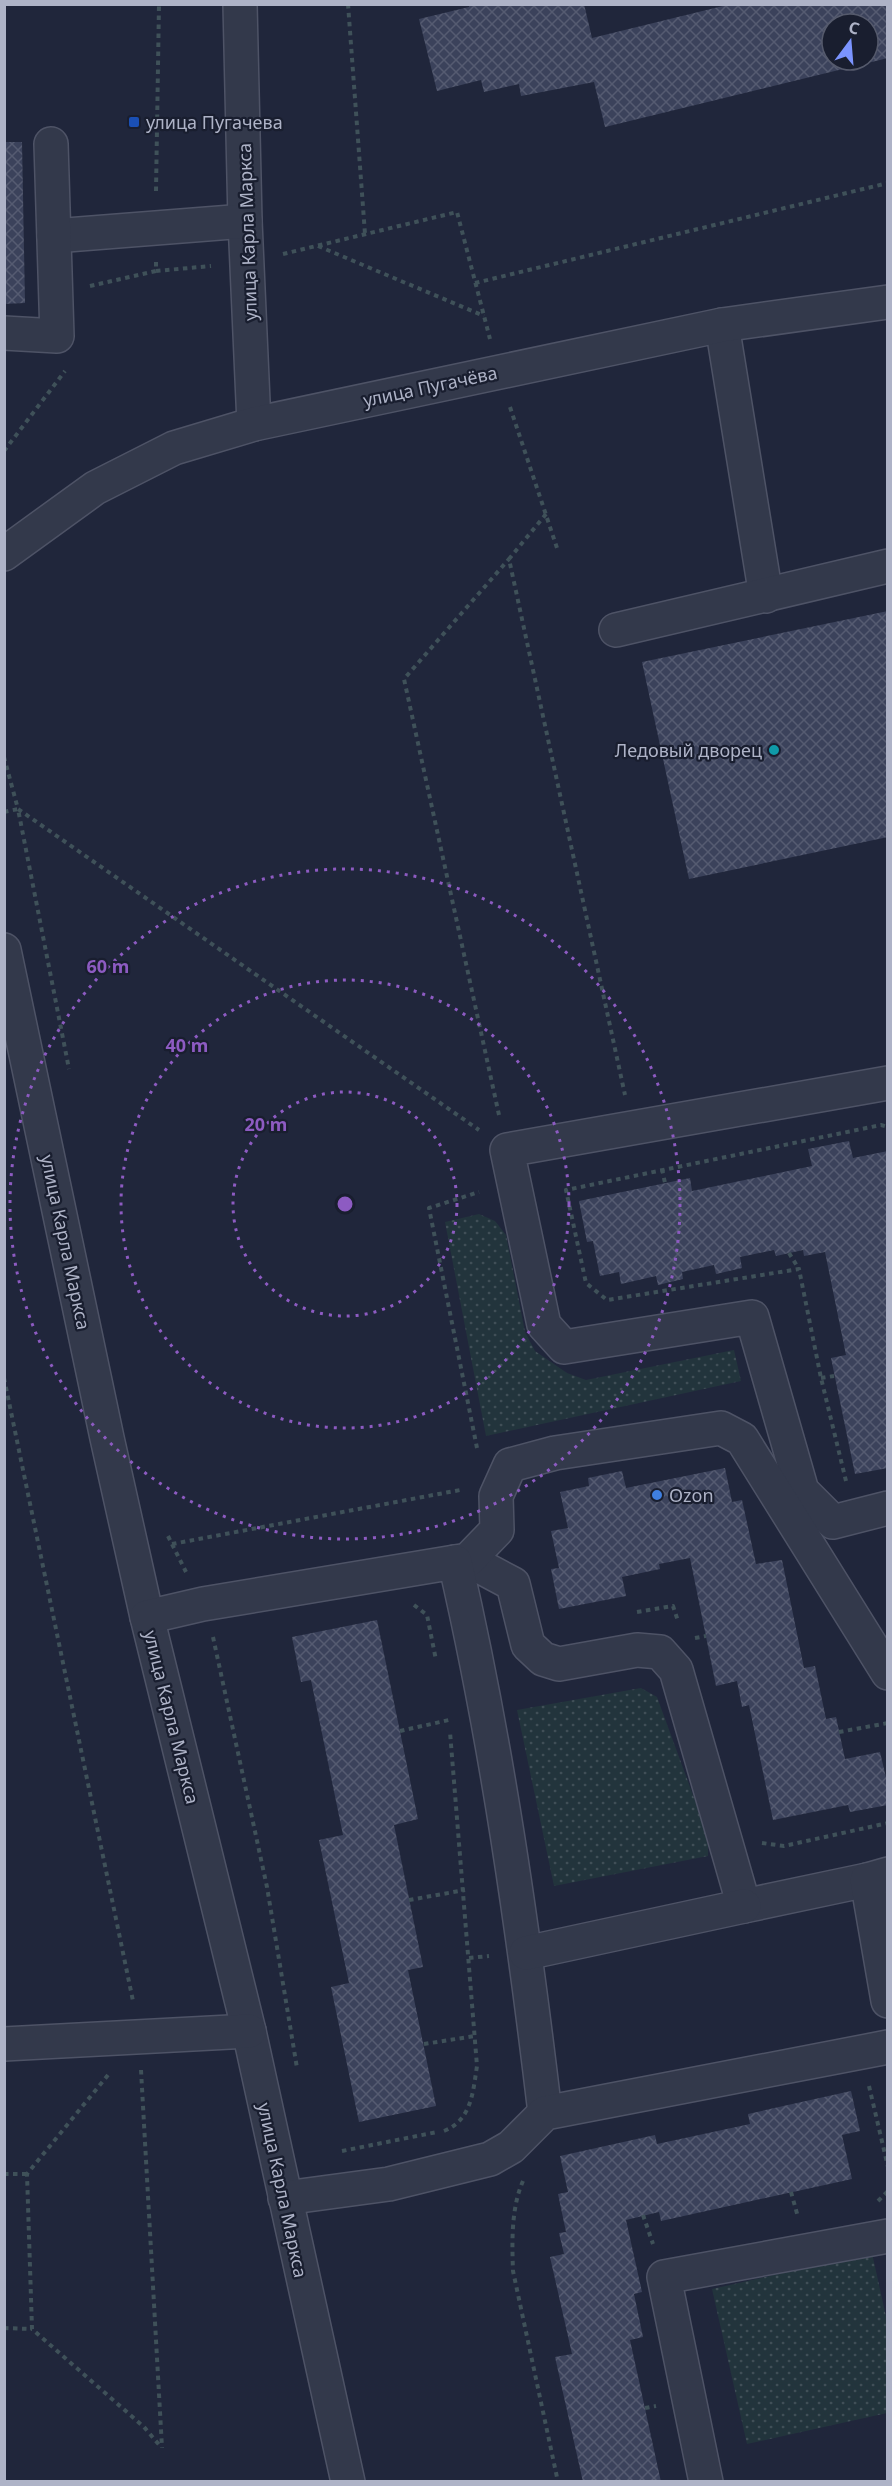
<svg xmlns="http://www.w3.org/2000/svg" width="892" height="2486" viewBox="0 0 892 2486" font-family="'Noto Sans',sans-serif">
  <defs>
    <pattern id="green-dots" width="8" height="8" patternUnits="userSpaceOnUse" patternTransform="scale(1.5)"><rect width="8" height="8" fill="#22343c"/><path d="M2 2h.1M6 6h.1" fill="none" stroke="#404f57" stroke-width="1.8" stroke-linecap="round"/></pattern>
    <pattern id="building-cross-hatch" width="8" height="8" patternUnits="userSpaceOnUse" patternTransform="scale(1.5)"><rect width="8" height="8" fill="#3b425b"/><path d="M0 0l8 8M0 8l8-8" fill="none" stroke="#555b71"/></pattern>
  </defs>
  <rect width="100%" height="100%" fill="#20263b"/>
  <g fill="url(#green-dots)">
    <polygon points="479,1214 495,1221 506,1235 525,1332 535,1351 567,1373 586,1380 734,1350 741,1381 486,1436 445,1222"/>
    <polygon points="641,1688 657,1697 708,1836 708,1856 554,1886 517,1710"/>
    <polygon points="872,2253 887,2321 887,2413 747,2444 712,2289"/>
  </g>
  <g fill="url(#building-cross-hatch)" fill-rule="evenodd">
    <path d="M469,4H584L592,38L727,5H888V58L605,127L594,82L521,96L519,84L484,92L481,80L437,91L419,19L469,7ZM832,24H868V60H832Z"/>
    <polygon points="4,142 22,142 25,303 4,304"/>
    <polygon points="888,611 888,837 689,879 642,662"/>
    <polygon points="849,1141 853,1158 888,1151 888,1468 855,1474 831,1358 846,1355 825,1252 804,1256 803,1250 776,1256 774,1250 740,1257 742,1268 716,1274 714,1265 682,1272 683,1279 658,1285 656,1276 621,1284 619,1272 600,1276 593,1241 587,1242 579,1201 690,1178 692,1191 812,1166 808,1149"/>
    <polygon points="725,1468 732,1502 742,1500 756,1564 782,1560 804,1668 815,1666 826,1719 836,1717 845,1759 880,1752 888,1786 888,1805 850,1812 848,1805 773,1820 749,1705 742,1707 737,1681 716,1686 690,1558 659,1564 660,1569 622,1577 626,1596 559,1609 551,1569 559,1568 551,1531 568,1528 560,1492 589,1486 588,1478 622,1471 626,1488"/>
    <polygon points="377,1620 418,1819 394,1825 423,1967 408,1970 436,2106 359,2122 331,1987 349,1983 319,1840 343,1835 311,1680 301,1682 292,1637"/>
    <polygon points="851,2091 860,2131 842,2135 852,2179 661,2221 659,2212 626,2220 642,2292 634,2294 643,2337 630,2340 661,2482 583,2482 555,2357 572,2354 550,2257 564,2254 559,2233 566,2232 558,2194 568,2192 560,2156 655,2135 657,2144 750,2124 748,2114"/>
  </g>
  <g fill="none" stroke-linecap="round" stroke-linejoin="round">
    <g stroke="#4e5366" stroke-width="36">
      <g id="minor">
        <polyline points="240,4 245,221 254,424"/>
        <polyline points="54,236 245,221"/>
        <polyline points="722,325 766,596"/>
        <polyline points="4,333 57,336 51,144"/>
        <polyline points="4,554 95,488 174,448 254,424 722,325 888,302"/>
        <polyline points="616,630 888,566"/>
        <polyline points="4,950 107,1438 147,1617 249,2031 348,2482"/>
        <polyline points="888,1083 507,1150 544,1325 564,1347 752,1317 802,1491 833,1522 888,1508"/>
        <polyline points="468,1560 513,1584 528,1645 543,1659 559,1664 637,1650 660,1652 676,1670 744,1906 867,1880"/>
        <polyline points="455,1562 468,1560 497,1530 496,1496 510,1465 555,1453 721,1428 742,1439 888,1673"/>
        <path d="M147,1617L203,1604L455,1562C497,1744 523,1928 545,2113"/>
        <polyline points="888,1874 867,1880 888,2001"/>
        <polyline points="526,1953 744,1906"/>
        <polyline points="4,2044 249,2031"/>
        <polyline points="285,2198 389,2184 490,2159 511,2147 545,2113 888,2047"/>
        <polyline points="706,2482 664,2277 888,2236"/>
      </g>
    </g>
    <g stroke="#3f5159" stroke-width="4" stroke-dasharray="4.5 4.5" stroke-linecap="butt">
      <polyline points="348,4 365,234"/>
      <polyline points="156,191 159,4"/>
      <polyline points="318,246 484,316"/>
      <polyline points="283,254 457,212 490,339"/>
      <polyline points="156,262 156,271 211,266"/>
      <polyline points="475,283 888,183"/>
      <polyline points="90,286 156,271"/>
      <polyline points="510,407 558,551"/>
      <polyline points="4,451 65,371"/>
      <polyline points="546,514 509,559 625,1095"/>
      <polyline points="4,757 18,809 479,1130"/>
      <polyline points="4,812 18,809 69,1069"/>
      <polyline points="499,1115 404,679 509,559"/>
      <polyline points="662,1169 665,1183"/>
      <polyline points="789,1253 799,1269"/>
      <polyline points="4,1378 133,2001"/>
      <polyline points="821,1378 834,1376"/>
      <polyline points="477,1448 429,1208 479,1192"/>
      <polyline points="846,1481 821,1378 799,1269 607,1300 586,1283 566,1190 881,1125 888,1127"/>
      <polyline points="168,1536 186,1572"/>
      <polyline points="172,1544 460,1490"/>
      <polyline points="414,1605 427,1615 436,1660"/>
      <polyline points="637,1612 673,1606 678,1621"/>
      <polyline points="213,1637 267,1887 297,2068"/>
      <polyline points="695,1638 706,1636"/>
      <polyline points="400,1731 449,1720"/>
      <polyline points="839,1732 888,1723"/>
      <polyline points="762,1843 784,1846 888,1823"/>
      <polyline points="409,1900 465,1890"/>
      <polyline points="469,1958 489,1956"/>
      <polyline points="424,2044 475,2036"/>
      <polyline points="141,2070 162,2448"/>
      <polyline points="108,2075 27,2174 32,2329 144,2427 161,2447"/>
      <polyline points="869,2086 888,2167"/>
      <path d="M444,2131C472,2120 473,2091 477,2066L450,1732"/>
      <polyline points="342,2151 437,2132"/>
      <polyline points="4,2174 27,2174"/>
      <path d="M523,2181C511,2208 512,2242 513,2271L558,2482"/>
      <polyline points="791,2192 798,2217"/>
      <polyline points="878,2201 888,2191"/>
      <polyline points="643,2215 653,2244"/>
      <polyline points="4,2328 32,2329"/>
      <polyline points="645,2408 656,2406"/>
    </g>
    <use href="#minor" stroke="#33394b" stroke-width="33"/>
  </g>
  <g fill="none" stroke="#8d5bc2" stroke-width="3" stroke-dasharray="3 6">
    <circle cx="345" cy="1204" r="112"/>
    <circle cx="345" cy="1204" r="224"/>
    <circle cx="345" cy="1204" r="335"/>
  </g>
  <rect fill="#1a4fb4" stroke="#191e2f" stroke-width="2" x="128" y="116" width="12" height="12" rx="3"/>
  <circle fill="#0f9aa8" stroke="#191e2f" stroke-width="2" cx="774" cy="750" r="6"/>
  <circle fill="#3f7fe0" stroke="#191e2f" stroke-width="2" cx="657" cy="1495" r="6"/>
  <g text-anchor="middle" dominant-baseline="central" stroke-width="4.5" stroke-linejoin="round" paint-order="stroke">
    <g font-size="18" fill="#aeb3c7" stroke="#191e2f" text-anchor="start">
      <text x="146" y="122">улица Пугачева</text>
      <text x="762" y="750" text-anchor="end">Ледовый дворец</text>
      <text x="669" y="1495">Ozon</text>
    </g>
    <g font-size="18" fill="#aeb3c7" stroke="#191e2f">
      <text transform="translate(247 232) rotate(-92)">улица Карла Маркса</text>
      <text transform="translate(430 386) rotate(-12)">улица Пугачёва</text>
      <text transform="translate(66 1242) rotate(78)">улица Карла Маркса</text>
      <text transform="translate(172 1717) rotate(76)">улица Карла Маркса</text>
      <text transform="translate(283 2190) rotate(78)">улица Карла Маркса</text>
    </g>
  </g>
  <circle cx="345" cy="1204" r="9" fill="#8d5bc2" stroke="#191e2f" stroke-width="3"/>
  <g font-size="18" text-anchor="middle" font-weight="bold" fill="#8d5bc2" stroke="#191e2f" stroke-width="4.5" stroke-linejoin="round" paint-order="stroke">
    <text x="108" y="973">60 m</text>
    <text x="187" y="1052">40 m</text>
    <text x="266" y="1131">20 m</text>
  </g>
  <rect width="892" height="2486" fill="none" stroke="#aeb3c7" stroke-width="12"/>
  <g transform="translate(850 42) rotate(16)"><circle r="28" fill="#191e2f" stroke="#555a6c" stroke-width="1.5"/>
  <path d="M0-4.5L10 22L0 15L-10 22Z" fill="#7b94ff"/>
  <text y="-9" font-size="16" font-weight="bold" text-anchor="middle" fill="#aeb3c7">С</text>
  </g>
</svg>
